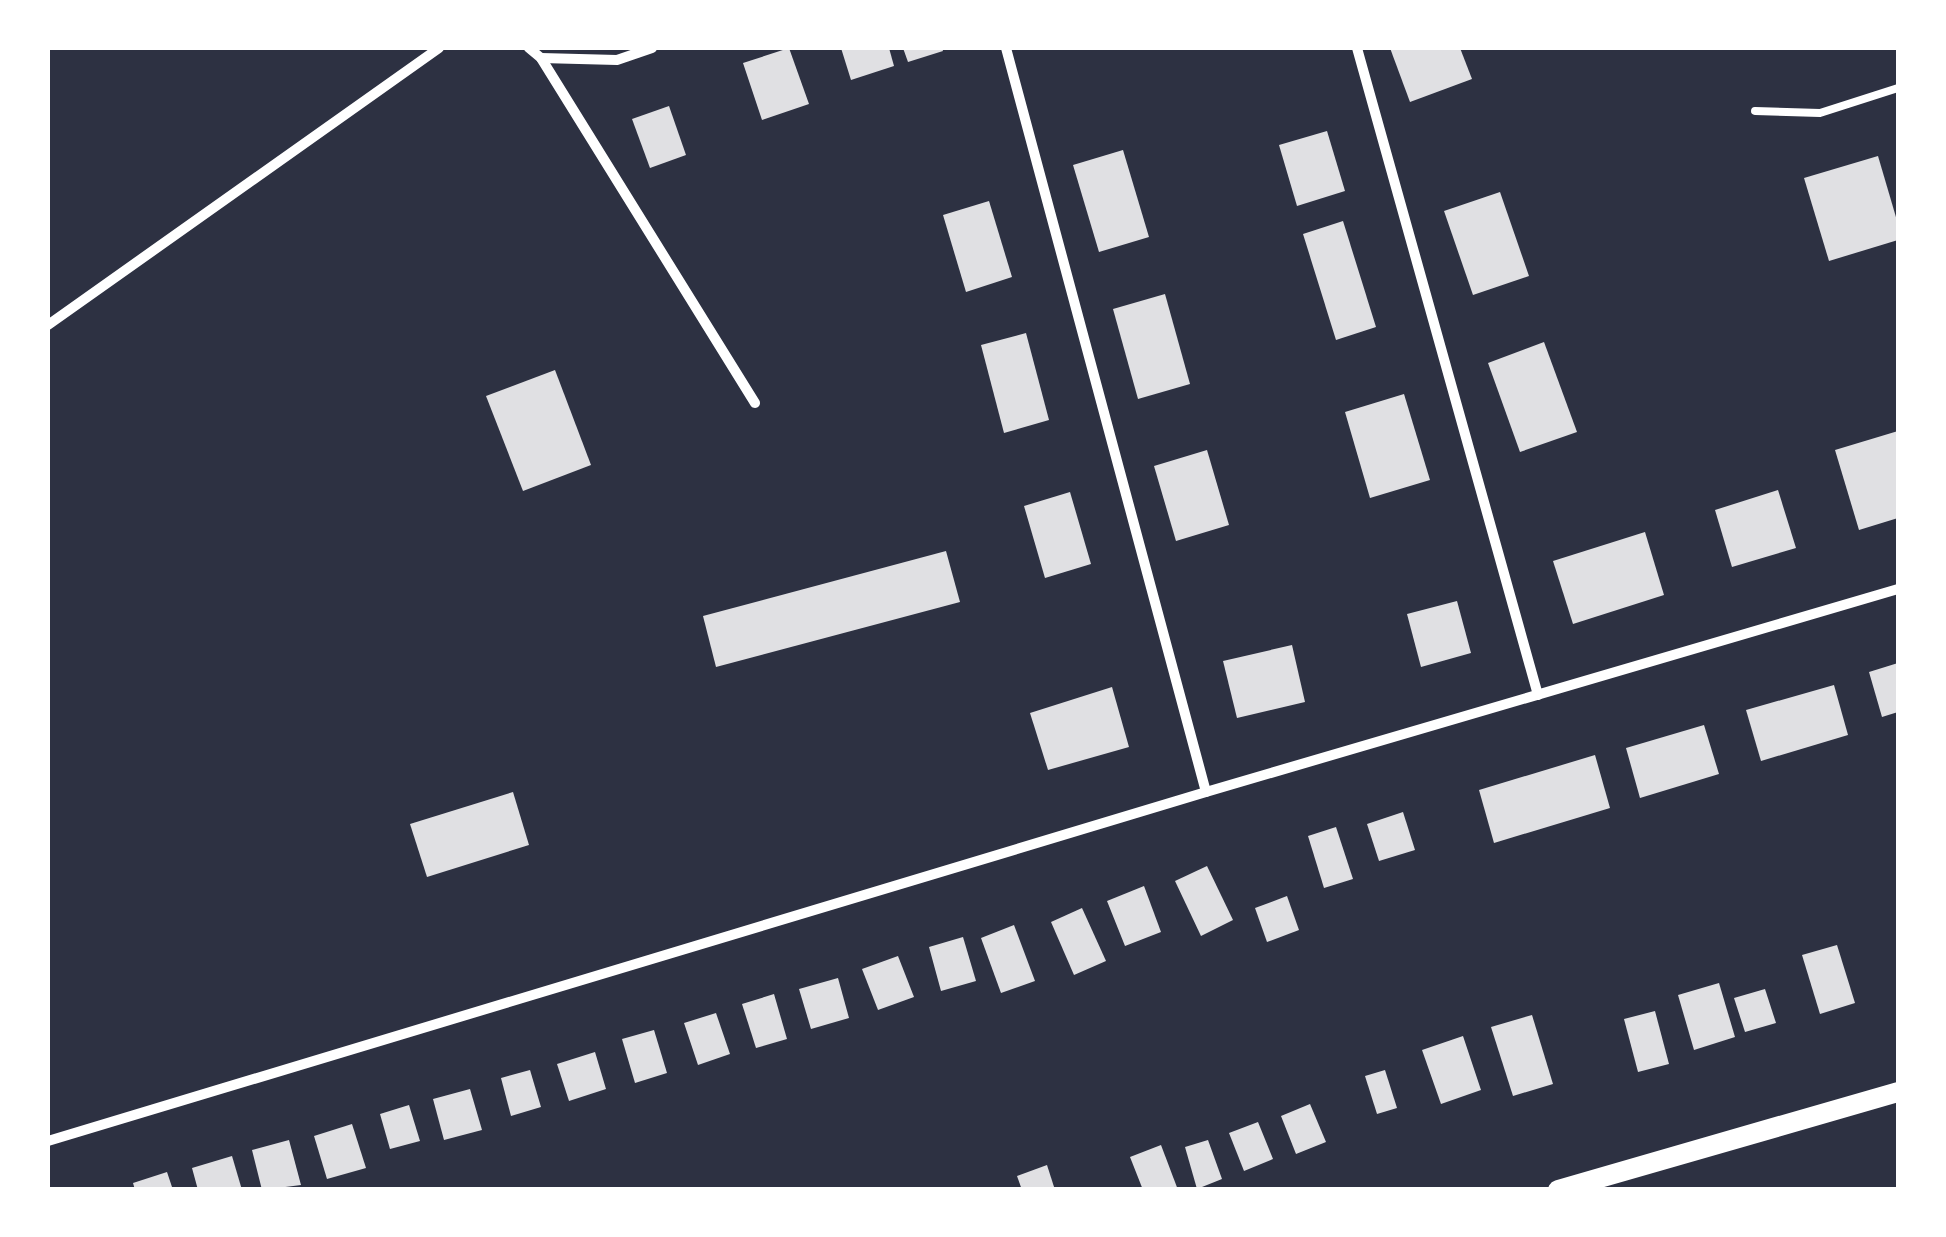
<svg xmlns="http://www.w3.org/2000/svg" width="1946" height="1237" viewBox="0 0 1946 1237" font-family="Helvetica,sans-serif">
  <rect width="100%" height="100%" fill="#2d3142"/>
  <g fill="#e0e0e3">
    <polygon points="789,48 809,104 762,120 743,63"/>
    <polygon points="841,48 889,48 894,66 851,80"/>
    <polygon points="903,48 942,48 943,51 908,62"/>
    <polygon points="1390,48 1460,48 1472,79 1410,102"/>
    <polygon points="669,106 686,155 650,168 632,119"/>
    <polygon points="1327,131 1345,191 1297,206 1279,145"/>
    <polygon points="1123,150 1149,237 1099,252 1073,165"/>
    <polygon points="1878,156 1898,224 1898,240 1829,261 1804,178"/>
    <polygon points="1500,192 1529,276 1473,295 1444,211"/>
    <polygon points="989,201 1012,277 966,292 943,215"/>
    <polygon points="1343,221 1376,327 1336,340 1303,234"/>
    <polygon points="1165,294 1190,384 1138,399 1113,309"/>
    <polygon points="1026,333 1049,420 1004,433 981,345"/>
    <polygon points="1544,342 1577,432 1520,452 1488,363"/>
    <polygon points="555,370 591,465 523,491 486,396"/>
    <polygon points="1404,394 1430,480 1370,498 1345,412"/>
    <polygon points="1898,431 1898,518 1859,530 1835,450"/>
    <polygon points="1207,450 1229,525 1176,541 1154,466"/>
    <polygon points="1778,490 1796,548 1732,567 1715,510"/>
    <polygon points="1070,492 1091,564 1045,578 1024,506"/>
    <polygon points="1645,532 1664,595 1573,624 1553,561"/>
    <polygon points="946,551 960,602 716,667 703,616"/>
    <polygon points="1457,601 1471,653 1421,667 1407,614"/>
    <polygon points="1292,645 1305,702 1237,718 1223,661"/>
    <polygon points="1898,663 1898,712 1882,717 1869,672"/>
    <polygon points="1834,685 1848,735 1761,761 1746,710"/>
    <polygon points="1112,687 1129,747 1048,770 1030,713"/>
    <polygon points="1704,725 1719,774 1640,798 1626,748"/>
    <polygon points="1595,755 1610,808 1494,843 1479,790"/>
    <polygon points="513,792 529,845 427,877 410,824"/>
    <polygon points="1403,812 1415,850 1379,861 1367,824"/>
    <polygon points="1336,827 1353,879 1324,888 1308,836"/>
    <polygon points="1207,866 1233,920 1201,936 1175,881"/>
    <polygon points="1144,886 1161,932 1125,946 1107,901"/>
    <polygon points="1287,896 1299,930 1267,942 1255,908"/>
    <polygon points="1082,908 1106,961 1074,975 1051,922"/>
    <polygon points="1014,925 1035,981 1001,993 981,938"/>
    <polygon points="963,937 976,981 941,991 929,947"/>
    <polygon points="1837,945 1855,1003 1820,1014 1802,955"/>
    <polygon points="898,956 914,997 878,1010 862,969"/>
    <polygon points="838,978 849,1018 811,1029 799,989"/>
    <polygon points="1719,983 1735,1037 1694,1050 1678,995"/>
    <polygon points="1765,989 1776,1023 1745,1032 1734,998"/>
    <polygon points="774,994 787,1039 756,1048 742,1004"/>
    <polygon points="1655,1011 1669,1064 1638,1072 1624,1019"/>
    <polygon points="716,1013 730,1054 698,1065 684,1023"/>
    <polygon points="1532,1015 1553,1084 1513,1096 1491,1027"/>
    <polygon points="654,1030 667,1073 635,1083 622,1039"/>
    <polygon points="1463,1036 1481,1090 1441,1104 1422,1050"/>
    <polygon points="595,1052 606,1089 569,1101 557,1064"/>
    <polygon points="530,1070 541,1107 511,1116 501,1078"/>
    <polygon points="1385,1070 1397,1108 1377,1114 1365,1076"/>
    <polygon points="470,1089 482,1130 444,1140 433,1099"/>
    <polygon points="1310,1104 1326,1142 1296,1154 1281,1116"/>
    <polygon points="409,1105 420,1141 390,1149 380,1114"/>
    <polygon points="1258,1122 1273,1159 1244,1171 1229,1133"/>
    <polygon points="352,1124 366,1168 327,1179 314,1136"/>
    <polygon points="289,1140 301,1185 262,1190 252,1150"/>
    <polygon points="1208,1140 1222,1179 1197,1189 1185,1147"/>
    <polygon points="1161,1145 1178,1190 1143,1190 1130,1157"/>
    <polygon points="232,1156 242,1190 198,1190 192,1168"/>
    <polygon points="1047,1165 1055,1190 1022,1190 1017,1176"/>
    <polygon points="167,1172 173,1190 135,1190 133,1183"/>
  </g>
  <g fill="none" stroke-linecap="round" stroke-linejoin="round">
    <polyline stroke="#fff" stroke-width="8" points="1755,111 1820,113 1898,88"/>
    <g stroke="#fff" stroke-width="10">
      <polyline points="529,48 541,58 755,403"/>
      <polyline points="1006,48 1206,792"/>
      <polyline points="1357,48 1538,695"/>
      <polyline points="541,58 617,60 652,48"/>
      <polyline points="48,325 439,48"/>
      <polyline points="48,1141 1206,792 1898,589"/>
    </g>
    <polyline stroke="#fff" stroke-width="20" points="1558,1190 1898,1092"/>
  </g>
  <rect width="1946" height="1237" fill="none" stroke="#ffffff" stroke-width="100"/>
</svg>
